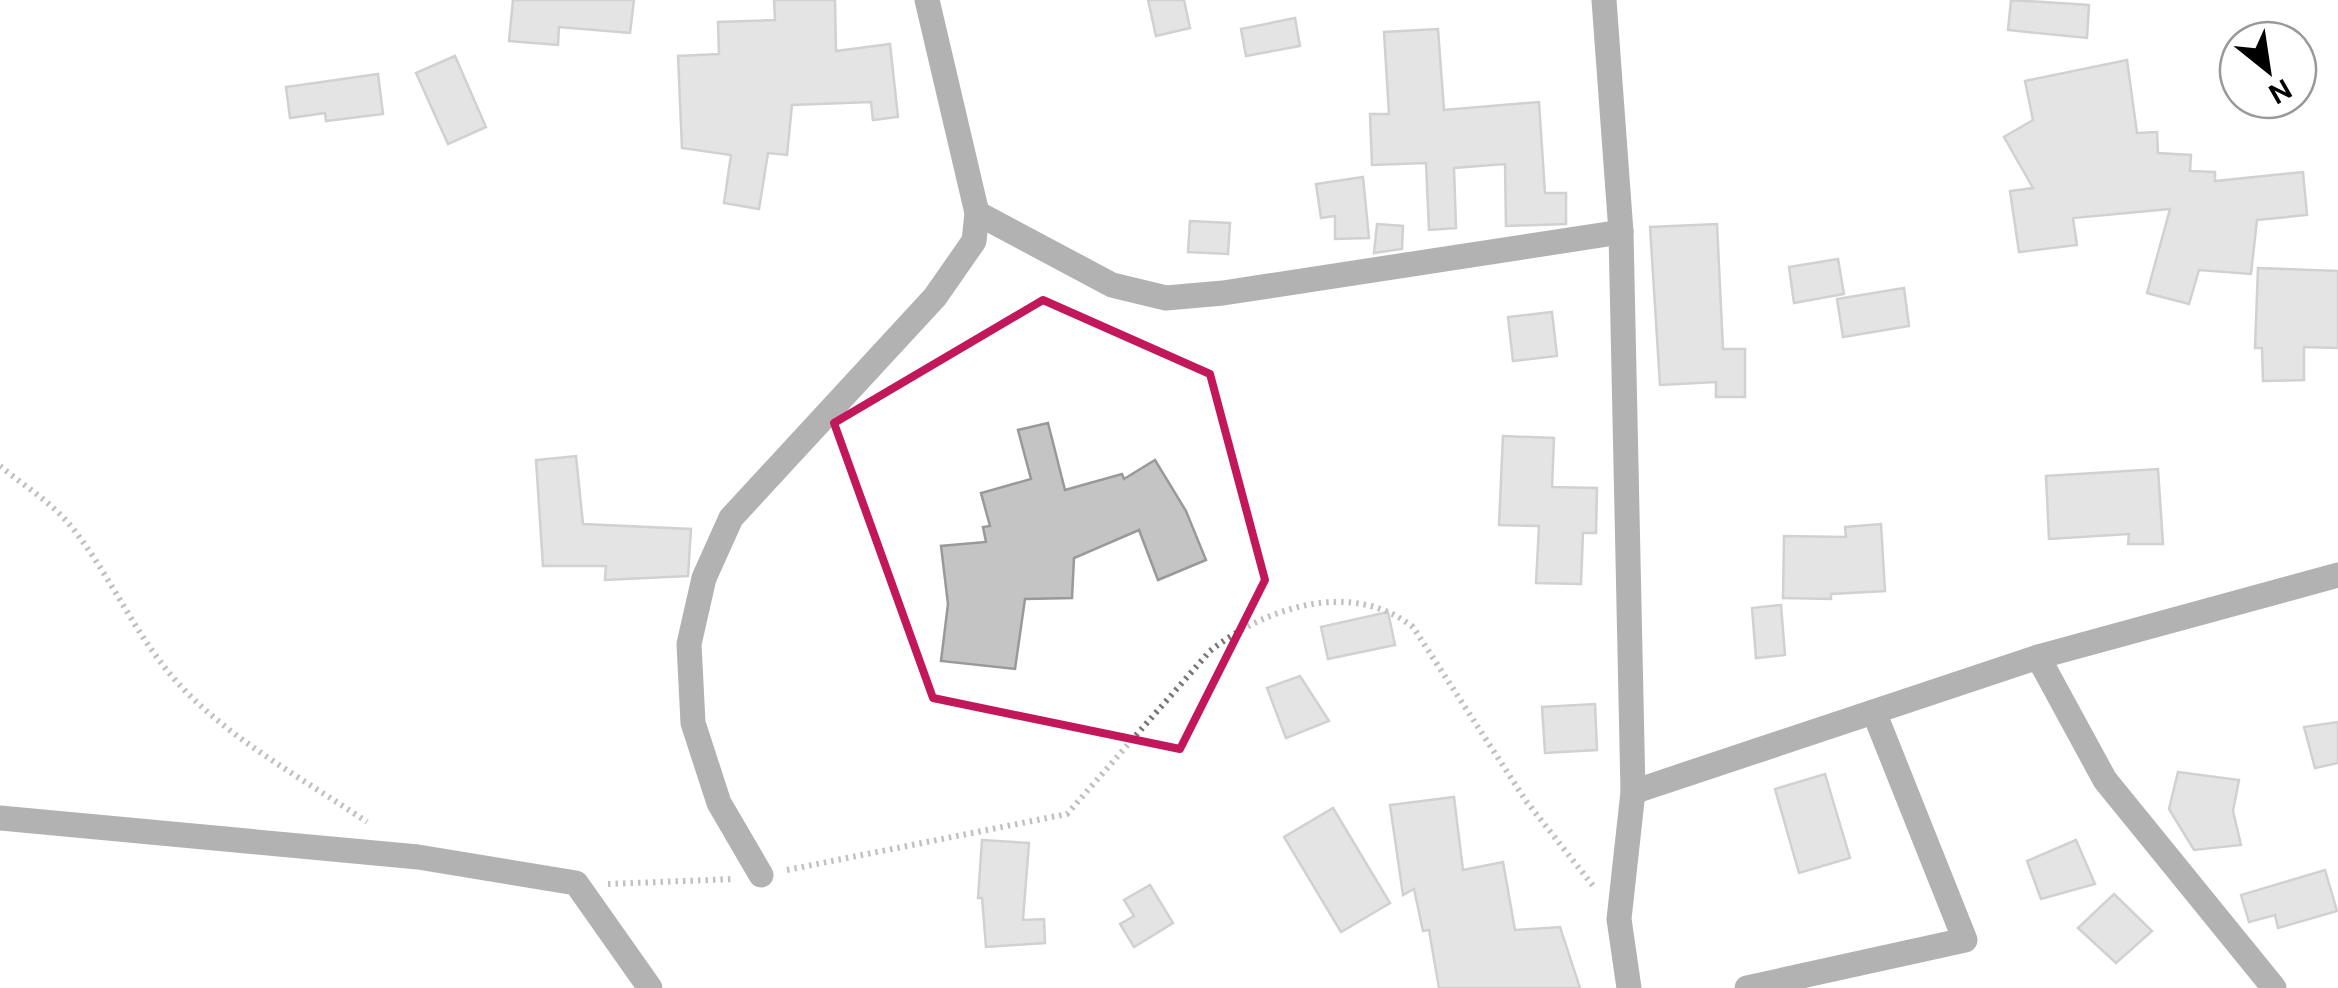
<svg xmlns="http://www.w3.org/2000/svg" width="2338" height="988" viewBox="0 0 2338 988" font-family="'DM Sans',sans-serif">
  <rect width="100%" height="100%" fill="#fff"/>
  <g fill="#c4c4c4" stroke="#999" stroke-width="2.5">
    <polygon points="513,0 634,0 630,33 559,27 558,45 509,41"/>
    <polygon points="774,0 835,0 836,51 890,44 898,117 873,120 871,102 792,105 787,155 768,153 759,209 724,203 731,155 682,148 678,56 719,54 718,22 775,20"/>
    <polygon points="1148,0 1184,0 1190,28 1156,36"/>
    <polygon points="2011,0 2089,5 2087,38 2008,30"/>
    <polygon points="1295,18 1300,46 1246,56 1241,29"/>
    <polygon points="1438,29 1444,110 1539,102 1545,193 1566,193 1566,224 1506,226 1505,164 1454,168 1456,228 1429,230 1426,163 1372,165 1370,114 1389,114 1384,32"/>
    <polygon points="455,56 486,127 448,144 416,73"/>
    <polygon points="2127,60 2137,133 2157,132 2158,153 2191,155 2190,171 2215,172 2215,181 2303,172 2307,215 2257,220 2251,274 2199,270 2189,304 2147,293 2170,209 2073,218 2077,245 2019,252 2010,191 2033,188 2004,137 2033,120 2025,81"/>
    <polygon points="378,74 383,114 326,121 325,113 290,118 286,87"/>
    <polygon points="1363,177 1369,238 1335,239 1335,216 1321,218 1316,184"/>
    <polygon points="1190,221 1230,223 1228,254 1188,252"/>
    <polygon points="1377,224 1403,226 1402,249 1374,253"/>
    <polygon points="1717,224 1723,349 1745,349 1745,397 1716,397 1716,382 1660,385 1650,227"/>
    <polygon points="1838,259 1844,294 1794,303 1789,267"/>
    <polygon points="2258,268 2338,271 2338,348 2304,347 2304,380 2263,381 2262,348 2255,348"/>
    <polygon points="1904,288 1909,326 1843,337 1837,299"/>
    <polygon points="1552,312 1557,356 1513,361 1508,317"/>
    <polygon points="1048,423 1065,490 1122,474 1124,479 1155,460 1186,511 1206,560 1158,580 1139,530 1074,558 1072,598 1025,599 1015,669 941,661 948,604 941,546 986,542 983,527 990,526 981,493 1031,479 1018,430"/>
    <polygon points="1503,436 1554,438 1552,487 1597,488 1596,533 1583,533 1581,584 1536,583 1539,526 1499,525"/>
    <polygon points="576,456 583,524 691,529 688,576 605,580 606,566 543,566 536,460"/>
    <polygon points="2158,469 2163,544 2128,544 2129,534 2049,539 2046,476"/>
    <polygon points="1881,524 1885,591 1831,594 1831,599 1783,598 1784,536 1846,537 1845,527"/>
    <polygon points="1781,605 1785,655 1756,658 1752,608"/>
    <polygon points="1388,612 1395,645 1328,659 1321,627"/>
    <polygon points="1300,676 1329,721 1286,738 1267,688"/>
    <polygon points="1595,704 1597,750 1545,753 1542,707"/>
    <polygon points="2338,722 2338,763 2315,768 2304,727"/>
    <polygon points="2178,772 2239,780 2233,811 2241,845 2194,850 2169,809"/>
    <polygon points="1825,774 1850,858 1799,873 1775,789"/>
    <polygon points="1454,797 1463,870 1503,862 1515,930 1560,927 1580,988 1439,988 1429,930 1423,931 1414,889 1403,895 1390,805"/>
    <polygon points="1333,808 1390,903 1341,932 1284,837"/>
    <polygon points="982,840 1029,843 1023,920 1044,919 1045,943 986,947 982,898 978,898"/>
    <polygon points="2076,840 2095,884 2041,899 2027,861"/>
    <polygon points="2325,870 2337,911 2278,928 2275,915 2249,922 2241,895"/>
    <polygon points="1150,885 1173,923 1134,947 1120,924 1134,916 1124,900"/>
    <polygon points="2114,894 2152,931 2116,963 2078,928"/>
  </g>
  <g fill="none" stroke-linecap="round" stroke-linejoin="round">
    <g stroke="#777" stroke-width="6" stroke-dasharray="2.5 5" stroke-linecap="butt">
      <path d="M0,466C23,485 52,503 70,525C111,575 133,633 177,682C228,739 304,779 367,822"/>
      <path d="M787,870L1067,814L1210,651C1266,607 1352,579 1413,627L1526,801L1594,887"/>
      <polyline points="608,884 735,879"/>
    </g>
    <g stroke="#555" stroke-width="25">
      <polyline points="1604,0 1621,232 1633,792 1619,919 1629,988"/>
      <polyline points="977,213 1112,285 1166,298 1223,293 1621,232"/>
      <polyline points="2038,657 2105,780 2274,988"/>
      <polyline points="1633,792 2038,657 2338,575"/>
      <polyline points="0,818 418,857 576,883 650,988"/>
      <polyline points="761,875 719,803 693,723 689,644 704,578 731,518 935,297 974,241 977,213 927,0"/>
      <polyline points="1747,988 1965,940 1874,712"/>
    </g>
  </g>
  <path d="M0 0H2338V988H0ZM1043,300L1210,374L1265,580L1180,749L933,698L834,423Z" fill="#fff" fill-opacity=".55" fill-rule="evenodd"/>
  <path fill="none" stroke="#c2185b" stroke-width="8" stroke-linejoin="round" d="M1043,300L1210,374L1265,580L1180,749L933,698L834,423Z"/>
  <g transform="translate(2268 70) rotate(150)"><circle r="48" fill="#ffffff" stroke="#999999" stroke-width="2.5"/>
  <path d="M0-8L18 38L0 25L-18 38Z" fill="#000000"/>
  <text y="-15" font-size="28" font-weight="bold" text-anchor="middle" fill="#000000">N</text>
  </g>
</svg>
